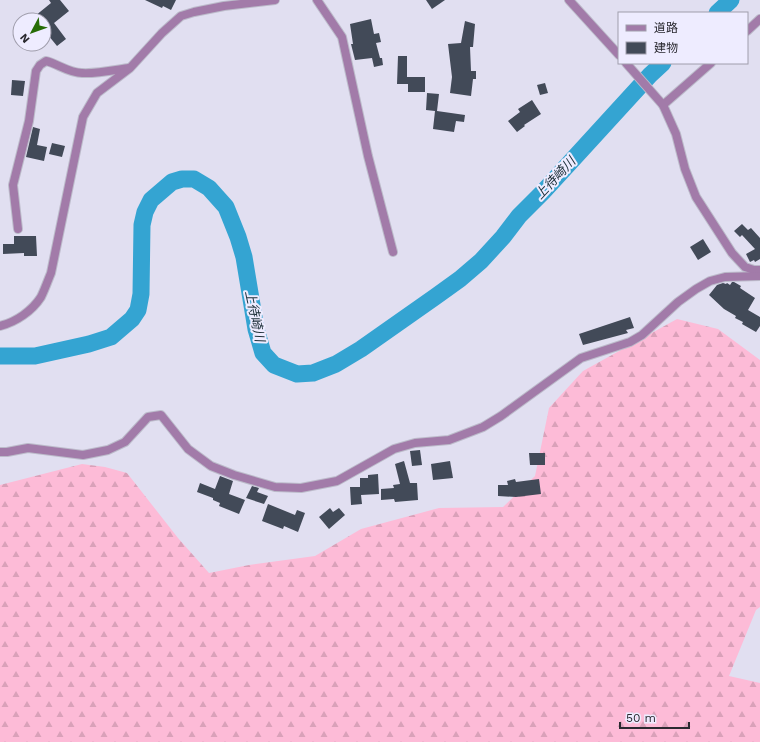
<svg xmlns="http://www.w3.org/2000/svg" width="760" height="742" viewBox="0 0 760 742" font-family="'Work Sans','Noto Sans JP',sans-serif">
  <defs>
    <pattern id="forest-firs" width="22" height="20" patternUnits="userSpaceOnUse"><rect width="22" height="20" fill="#fdbbd7"/><path d="M5 1l3.5 6h-7zM16 11l3.5 6h-7z" fill="#d9a1b9"/></pattern>
  </defs>
  <rect width="100%" height="100%" fill="#e1dff1"/>
  <polygon fill="url(#forest-firs)" points="677,319 718,329 760,360 760,607 756,610 729,676 760,683 760,742 0,742 0,485 82,464 105,467 127,473 178,538 209,573 249,565 315,556 361,529 439,508 503,507 535,476 549,408 583,371"/>
  <g fill="none" stroke-linecap="round" stroke-linejoin="round">
    <g stroke="#34a4d2" stroke-width="17">
      <polyline points="717,13 731,0"/>
      <polyline points="0,356 35,356 89,344 111,337 132,319 138,310 141,294 142,225 145,212 151,200 172,182 182,179 194,179 209,188 226,207 238,237 244,257 256,329 263,353 274,365 297,374 313,373 336,364 361,349 435,297 460,279 481,261 503,237 519,216 543,192 650,75 663,63"/>
    </g>
  </g>
  <g fill="#424a58">
    <polygon points="49,0 60,0 69,11 54,23 66,39 57,46 44,30 44,20 38,20 35,16 51,3"/>
    <polygon points="145,0 176,0 171,10 163,6 162,8"/>
    <polygon points="426,0 445,0 432,9"/>
    <polygon points="371,19 374,34 379,33 381,42 376,43 380,58 382,58 383,65 374,67 372,58 355,60 351,44 353,44 350,24"/>
    <polygon points="465,21 475,24 473,47 470,47 471,71 476,71 476,79 473,79 471,96 450,93 452,77 448,44 461,43"/>
    <polygon points="398,56 407,56 407,77 425,77 425,92 408,92 408,84 397,84"/>
    <polygon points="12,80 25,81 23,96 11,95"/>
    <polygon points="545,83 548,93 540,95 537,85"/>
    <polygon points="427,93 439,94 437,111 465,115 464,122 456,121 454,132 433,129 435,111 426,110"/>
    <polygon points="532,100 541,114 524,125 525,126 517,132 508,121 520,112 518,109"/>
    <polygon points="33,127 40,129 37,145 47,147 44,161 26,157"/>
    <polygon points="52,143 65,146 62,157 49,154"/>
    <polygon points="742,224 748,230 751,228 760,238 760,259 755,262 754,260 750,262 746,254 755,249 742,235 740,237 734,231"/>
    <polygon points="14,236 36,236 37,256 24,256 24,253 3,254 3,244 14,244"/>
    <polygon points="703,239 711,252 698,260 690,247"/>
    <polygon points="732,282 734,282 741,286 740,288 755,298 748,310 760,317 760,326 756,332 742,324 743,322 735,318 736,316 724,309 709,295 717,285 723,283 726,284 727,283 730,285"/>
    <polygon points="630,317 634,328 626,330 628,333 583,345 579,334"/>
    <polygon points="420,450 422,465 412,466 410,451"/>
    <polygon points="529,453 545,453 545,465 530,465"/>
    <polygon points="404,461 410,483 417,483 418,500 395,502 394,499 381,500 381,489 394,488 393,485 400,484 395,464"/>
    <polygon points="450,461 453,478 433,480 431,464"/>
    <polygon points="378,474 379,494 361,495 362,504 351,505 350,487 360,487 360,478 368,478 368,475"/>
    <polygon points="220,476 233,481 229,494 245,500 239,514 219,506 220,503 213,500 213,498 197,492 200,483 215,489"/>
    <polygon points="515,479 516,482 539,479 541,494 516,497 498,496 498,485 508,485 507,481"/>
    <polygon points="252,486 259,488 257,492 268,496 264,504 246,498"/>
    <polygon points="268,504 295,515 297,510 305,513 298,532 284,526 283,529 262,521"/>
    <polygon points="330,508 333,512 339,508 345,515 329,529 319,517"/>
  </g>
  <g fill="none" stroke-linecap="round" stroke-linejoin="round">
    <g stroke="#bcbbca" stroke-width="10">
      <g id="street">
        <polyline points="317,0 342,37 368,156 393,252"/>
        <polyline points="569,0 619,55"/>
        <polyline points="747,31 760,19"/>
        <polyline points="626,63 663,105 676,134 685,169 696,197 732,253 745,267 754,270 760,270"/>
        <polyline points="663,105 711,63"/>
        <path d="M18,229L13,185L29,121L36,71L40,65L46,61C58,64 69,73 82,73C95,74 115,70 129,68"/>
        <path d="M0,326C16,322 32,311 41,297C45,289 48,280 51,273L83,117L97,93L130,68L162,33L181,16L194,12L224,6L275,0"/>
        <polyline points="0,452 7,452 28,448 83,455 108,450 125,442 148,417 161,415 188,449 211,466 234,475 275,487 301,488 337,481 394,449 415,443 449,440 483,427 501,416 581,358 630,342 642,335 678,302 696,289 710,281 725,277 760,276"/>
      </g>
    </g>
    <use href="#street" stroke="#a27ba9" stroke-width="8"/>
  </g>
  <g text-anchor="middle" dominant-baseline="central" stroke-width="4" stroke-linejoin="round" paint-order="stroke">
    <g font-size="13" font-style="italic" fill="#192c35" stroke="#eeecff">
      <text transform="translate(555 178) rotate(-47)">上待崎川</text>
      <text transform="translate(255 316) rotate(78)">上待崎川</text>
    </g>
  </g>
  <rect x="618" y="12" width="130" height="52" fill="#eeecff" stroke="#a09eac"/>
  <rect x="626" y="25" width="20" height="6" fill="#a27ba9" stroke="#a09eac"/>
  <text x="654" y="32" font-size="12" fill="#2a2930">道路</text>
  <rect x="626" y="42" width="20" height="12" fill="#424a58" stroke="#a09eac"/>
  <text x="654" y="52" font-size="12" fill="#2a2930">建物</text>
  <g transform="translate(32 32) rotate(229)"><circle r="19" fill="#eeecff" stroke="#a09eac"/>
  <path d="M0-3L7 15L0 10L-7 15Z" fill="#266c06"/>
  <text y="-6" font-size="11" font-weight="bold" text-anchor="middle" fill="#2a2930">N</text>
  </g>
  <path d="M620 722v6h69v-6" fill="none" stroke="#2a2930" stroke-width="2"/>
  <text x="626" y="722" font-size="12" fill="#2a2930" stroke="#eeecff" stroke-width="3" paint-order="stroke">50 m</text>
</svg>
